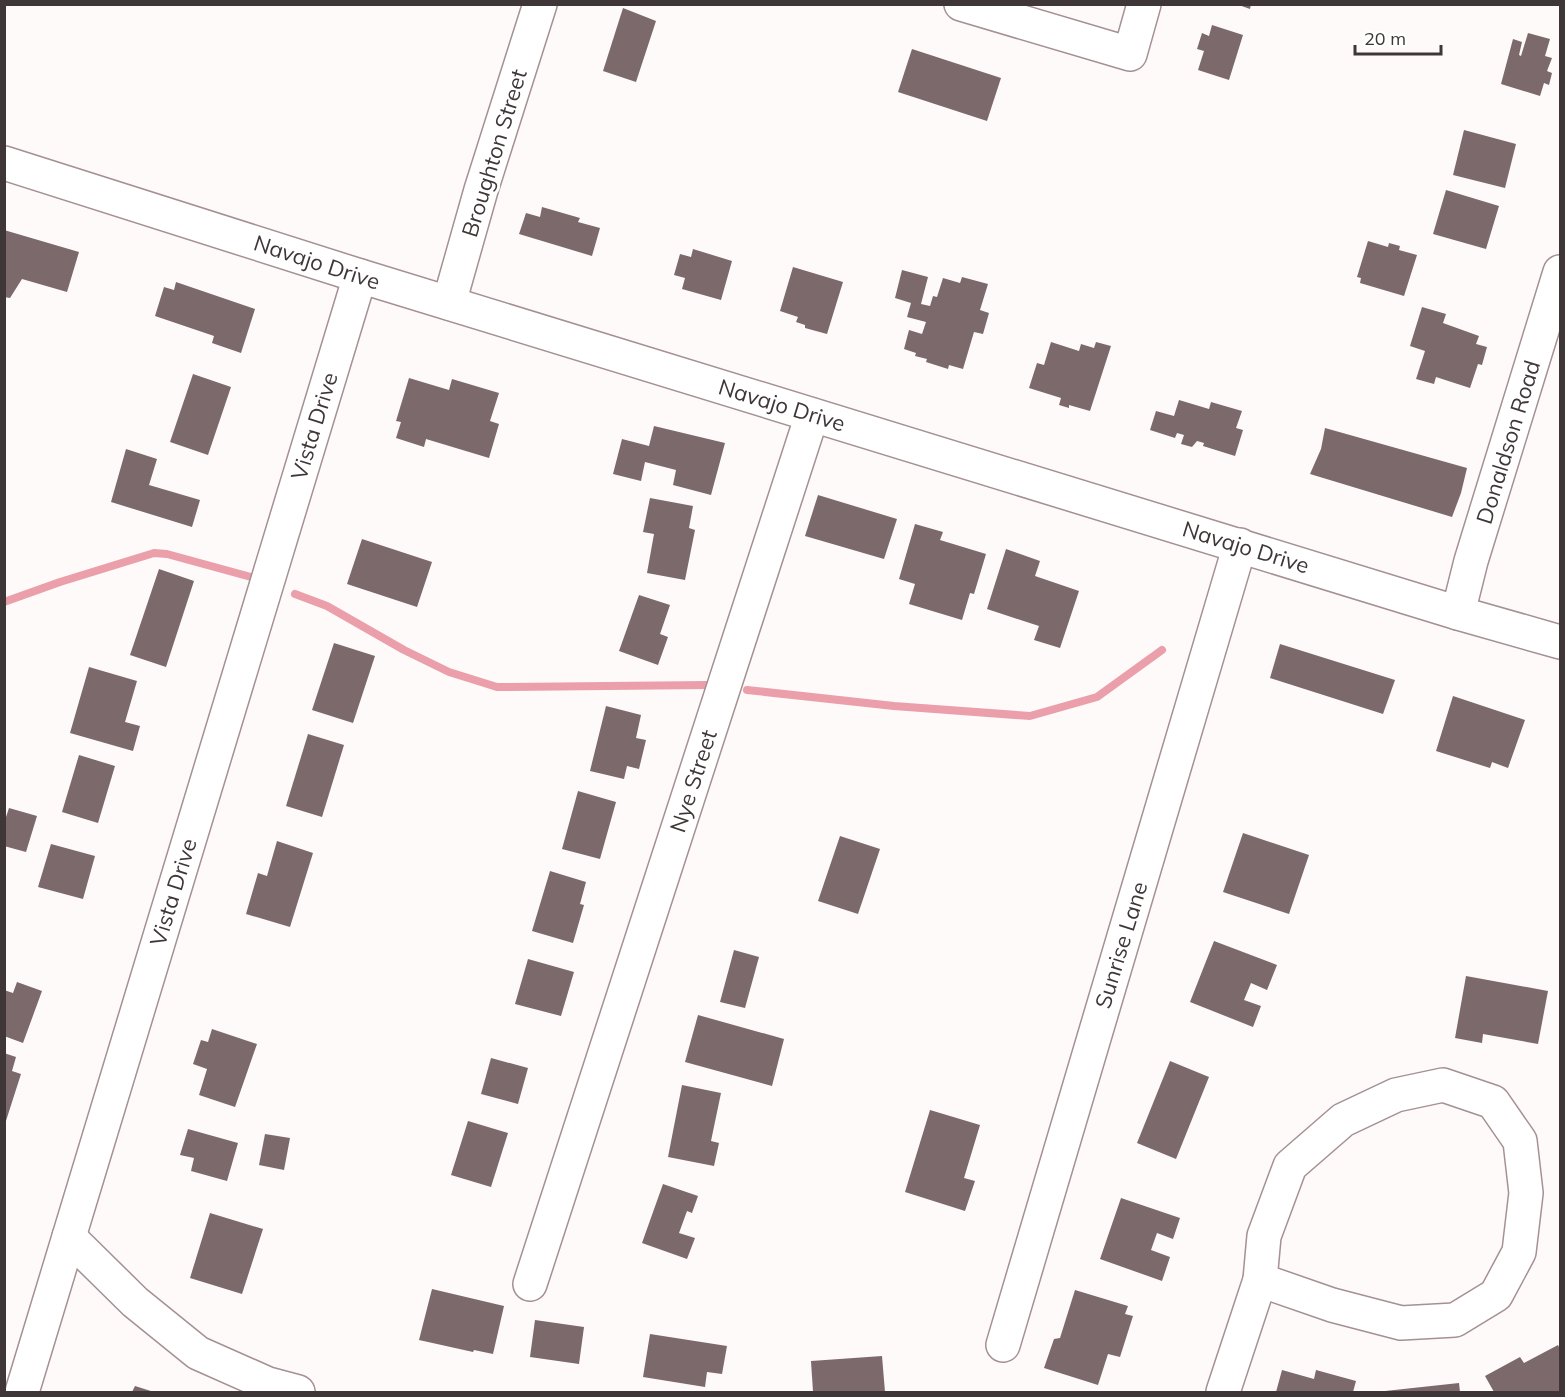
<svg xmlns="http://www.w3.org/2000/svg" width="1565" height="1397" viewBox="0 0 1565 1397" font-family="Mulish,sans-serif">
  <rect width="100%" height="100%" fill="#fefafa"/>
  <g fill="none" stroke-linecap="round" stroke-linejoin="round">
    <g stroke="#ea9faa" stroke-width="8">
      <polyline points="295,594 327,606 404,650 449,672 497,687 708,685"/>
      <polyline points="4,602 60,582 154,553 167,554 251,577"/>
      <polyline points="747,690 894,706 1030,716 1097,697 1162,650"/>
    </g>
  </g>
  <g fill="#7c696b">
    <polygon points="1236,4 1251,4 1250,9"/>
    <polygon points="623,8 656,21 636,82 603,71"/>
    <polygon points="1212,25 1243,35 1229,80 1198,70 1204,51 1197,49 1202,33 1209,36"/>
    <polygon points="1528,33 1550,39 1545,56 1552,58 1547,71 1552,73 1549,85 1544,83 1540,96 1501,84 1513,39 1522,42 1519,55 1521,56"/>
    <polygon points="912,49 1001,78 987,121 898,92"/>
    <polygon points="1464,130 1516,144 1505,188 1453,175"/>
    <polygon points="1446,190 1499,206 1486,249 1433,234"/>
    <polygon points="542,207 580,218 578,222 600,228 592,256 519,234 526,213 540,217"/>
    <polygon points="4,230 79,252 67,292 22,279 10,298 4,297"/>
    <polygon points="1368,241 1388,247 1389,243 1400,246 1399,250 1417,255 1404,296 1360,283 1361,278 1357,277"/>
    <polygon points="693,249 732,261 721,300 682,289 685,278 674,275 680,254 691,257"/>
    <polygon points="793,267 843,282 827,334 805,328 805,325 796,322 798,317 780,311"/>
    <polygon points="902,270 928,277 921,304 930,306 933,296 937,297 943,278 960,283 962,277 988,284 980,310 989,313 983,334 974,332 963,369 949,365 948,369 926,362 927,359 915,356 916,353 904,349 909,330 922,334 926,322 907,317 911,303 895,298"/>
    <polygon points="176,282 255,309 241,353 212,343 214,336 155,316 164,287 174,290"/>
    <polygon points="1422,307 1446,314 1443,323 1479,336 1476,344 1487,347 1482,365 1478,364 1470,388 1436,377 1434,384 1416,379 1425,351 1410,346"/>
    <polygon points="1051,342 1079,351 1081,344 1094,348 1096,342 1111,346 1090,411 1069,405 1069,408 1059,405 1061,398 1029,388 1037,363 1044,365"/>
    <polygon points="193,374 231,387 208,455 170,442"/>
    <polygon points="409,378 449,390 452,379 499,393 490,421 499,424 489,458 426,439 424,447 396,438 401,422 396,421"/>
    <polygon points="1179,400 1209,409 1211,402 1242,411 1236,428 1243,430 1235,456 1203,446 1204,443 1197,441 1192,447 1181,444 1184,435 1177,433 1175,438 1150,430 1156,411 1174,416"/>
    <polygon points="654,426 725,443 711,495 673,485 676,470 645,462 641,481 613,474 622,439 649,446"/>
    <polygon points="1325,428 1467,468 1461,493 1452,517 1310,474 1321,449"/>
    <polygon points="126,449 157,459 149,485 200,500 192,527 111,502"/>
    <polygon points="818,495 897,519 884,559 805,536"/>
    <polygon points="650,498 693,506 689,528 695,530 685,580 647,573 654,534 643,532"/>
    <polygon points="915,524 943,532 940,540 986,554 974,594 970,593 962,620 909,604 915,584 899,579"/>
    <polygon points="362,539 432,562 417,607 347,584"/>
    <polygon points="1006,549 1040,561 1035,576 1079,591 1060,648 1034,640 1039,626 987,609"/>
    <polygon points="159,569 194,581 166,667 130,655"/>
    <polygon points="639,595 670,605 660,634 668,637 658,665 619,651"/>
    <polygon points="334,643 375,656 353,723 312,710"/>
    <polygon points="1280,644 1395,680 1383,714 1270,678"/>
    <polygon points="89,667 137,681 125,722 140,726 133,751 70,733"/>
    <polygon points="1453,696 1525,720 1508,768 1492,762 1490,768 1436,751"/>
    <polygon points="606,706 641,715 636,738 646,740 639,769 627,766 624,779 590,771"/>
    <polygon points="308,734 344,745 322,817 286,806"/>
    <polygon points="79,755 115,766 98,823 62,812"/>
    <polygon points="578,791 616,802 600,859 562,849"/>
    <polygon points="9,808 37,816 26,852 4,846 4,823"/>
    <polygon points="1243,833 1309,855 1289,914 1223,892"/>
    <polygon points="840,836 880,849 858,914 818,901"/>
    <polygon points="277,841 313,853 290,927 246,914 258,873 267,876"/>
    <polygon points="51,844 95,856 83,899 38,887"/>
    <polygon points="550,871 586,882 580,904 584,905 573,943 532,931"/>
    <polygon points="1214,941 1277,965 1267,990 1251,983 1244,1000 1261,1006 1253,1027 1190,1002"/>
    <polygon points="734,950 759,957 745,1008 720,1002"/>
    <polygon points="528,959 574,972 561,1016 515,1004"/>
    <polygon points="1466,976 1548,991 1538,1044 1483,1034 1482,1043 1455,1038"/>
    <polygon points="17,982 42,991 23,1043 4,1036 4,990 13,993"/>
    <polygon points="698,1015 784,1039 772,1086 685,1062"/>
    <polygon points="212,1029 257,1044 235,1107 199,1095 207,1069 193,1064 201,1040 208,1042"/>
    <polygon points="4,1053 16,1057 12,1071 21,1074 5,1124"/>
    <polygon points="491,1058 528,1068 518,1104 481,1094"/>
    <polygon points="1170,1061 1209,1077 1176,1159 1137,1143"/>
    <polygon points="682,1085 721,1093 711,1141 719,1143 714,1166 668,1157"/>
    <polygon points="930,1110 980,1125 964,1178 975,1181 965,1211 905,1192"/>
    <polygon points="468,1121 508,1133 491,1187 451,1175"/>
    <polygon points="188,1129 238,1143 227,1181 191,1171 194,1158 180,1155"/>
    <polygon points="265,1134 290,1138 284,1170 259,1165"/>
    <polygon points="663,1184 698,1196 692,1213 687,1211 679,1233 695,1238 687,1259 642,1243"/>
    <polygon points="1121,1198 1180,1218 1173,1239 1157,1233 1151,1250 1170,1257 1162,1281 1100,1259"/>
    <polygon points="210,1213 263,1229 242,1294 190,1278"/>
    <polygon points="432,1289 504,1306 493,1354 474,1350 473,1352 419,1340"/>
    <polygon points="1075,1290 1128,1306 1125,1314 1133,1316 1120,1357 1108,1354 1098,1385 1044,1368 1054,1339 1060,1338"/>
    <polygon points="535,1320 584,1327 579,1364 530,1357"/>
    <polygon points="650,1334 727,1346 722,1374 707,1372 705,1387 643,1377"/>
    <polygon points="1558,1345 1560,1349 1560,1392 1494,1392 1485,1376 1520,1357 1524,1363"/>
    <polygon points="882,1356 885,1392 813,1392 811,1361"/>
    <polygon points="1282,1370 1314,1379 1316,1370 1356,1381 1353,1392 1276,1392"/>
    <polygon points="1459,1383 1460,1392 1385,1392 1385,1391"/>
    <polygon points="135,1386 154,1392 132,1392"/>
  </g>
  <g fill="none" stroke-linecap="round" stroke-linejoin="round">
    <g stroke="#a59092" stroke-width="36">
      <g id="minor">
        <polyline points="961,4 1130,54 1144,4"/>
        <polyline points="4,163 360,276 1458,613 1560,642"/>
        <polyline points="449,303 481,190 540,4"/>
        <polyline points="1458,613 1471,561 1560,272"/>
        <polygon points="1443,1085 1493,1102 1520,1141 1526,1193 1519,1252 1496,1295 1455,1320 1401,1323 1332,1305 1260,1280 1264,1236 1290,1166 1343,1120 1396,1095"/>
        <polyline points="69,1237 135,1302 198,1353 268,1384 298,1392"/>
        <polyline points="530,1284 812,415"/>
        <polyline points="1003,1345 1240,545"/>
        <polyline points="22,1392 360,276"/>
        <polyline points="1223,1392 1260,1280"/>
      </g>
    </g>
    <use href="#minor" stroke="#fff" stroke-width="33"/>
  </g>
  <g text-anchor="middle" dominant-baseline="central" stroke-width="6" stroke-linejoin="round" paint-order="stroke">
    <g font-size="22" fill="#3f3637" stroke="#fff">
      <text transform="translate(494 153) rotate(-73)">Broughton Street</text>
      <text transform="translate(317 262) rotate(18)">Navajo Drive</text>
      <text transform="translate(782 405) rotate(17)">Navajo Drive</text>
      <text transform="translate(314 426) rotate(-73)">Vista Drive</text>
      <text transform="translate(1508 442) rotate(-73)">Donaldson Road</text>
      <text transform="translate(1246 547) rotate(17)">Navajo Drive</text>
      <text transform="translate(693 781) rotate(-72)">Nye Street</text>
      <text transform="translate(173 892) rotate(-73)">Vista Drive</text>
      <text transform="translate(1121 945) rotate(-73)">Sunrise Lane</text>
    </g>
  </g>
  <rect width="1565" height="1397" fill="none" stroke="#3f3637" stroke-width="12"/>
  <path d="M1355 45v9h86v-9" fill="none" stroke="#3f3637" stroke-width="3"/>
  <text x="1364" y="45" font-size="18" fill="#3f3637" stroke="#ffffff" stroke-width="4.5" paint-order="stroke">20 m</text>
</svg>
